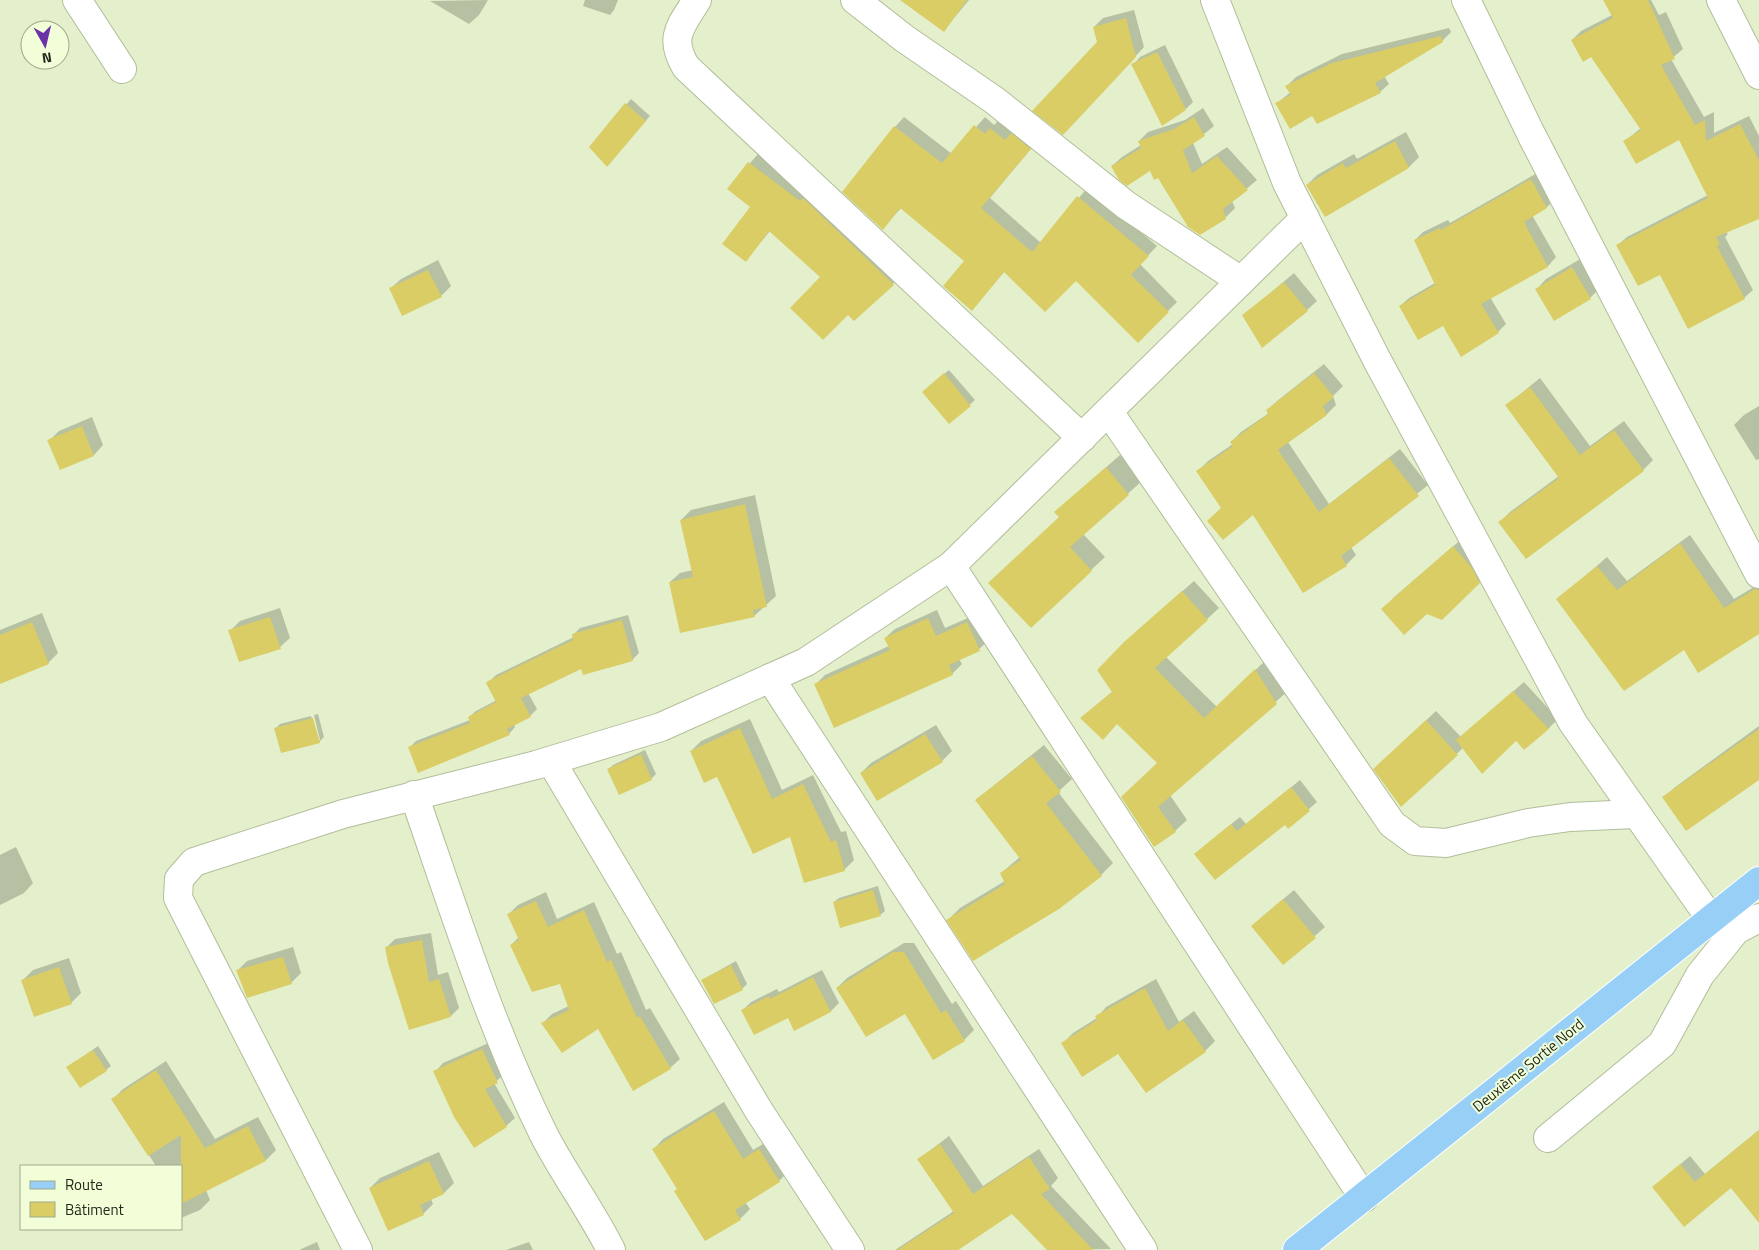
<svg xmlns="http://www.w3.org/2000/svg" width="1759" height="1250" viewBox="0 0 1759 1250" font-family="'Titillium Web',sans-serif">
  <rect width="100%" height="100%" fill="#e4f0cb"/>
  <g fill="#0003">
    <polygon points="488,0 479,15 469,24 430,1"/>
    <polygon points="585,0 618,0 614,10 610,15 583,6"/>
    <polygon points="904,0 969,0 944,30"/>
    <polygon points="1605,0 1651,0 1659,15 1666,12 1683,49 1671,59 1704,117 1714,112 1714,133 1749,116 1759,136 1759,218 1726,232 1728,234 1725,237 1753,290 1744,298 1661,273 1618,245 1627,237 1708,195 1679,139 1625,141 1641,128 1591,56 1572,40 1581,31 1612,15"/>
    <polygon points="1134,10 1144,47 1072,125 1098,42 1094,27 1103,18"/>
    <polygon points="1449,28 1451,32 1442,41 1384,76 1389,84 1380,92 1312,114 1277,103 1291,92 1287,86 1296,77 1342,54"/>
    <polygon points="1165,45 1193,102 1186,109 1133,65 1140,57"/>
    <polygon points="631,99 650,116 611,160 591,147"/>
    <polygon points="1203,108 1214,126 1193,143 1202,164 1227,147 1257,180 1232,201 1235,208 1225,218 1158,177 1151,169 1112,166 1122,157 1141,145 1139,141 1148,132 1185,120"/>
    <polygon points="904,117 952,154 985,117 994,125 1000,119 1039,139 990,198 1041,243 1088,187 1157,246 1140,264 1177,302 1138,341 1076,279 1005,271 972,309 966,260 902,207 883,228 895,127"/>
    <polygon points="1406,132 1419,157 1409,167 1326,216 1307,185 1317,175 1354,154 1357,159"/>
    <polygon points="759,153 902,274 893,284 821,277 770,231 746,260 752,207 728,188"/>
    <polygon points="1539,172 1555,199 1547,207 1532,215 1556,257 1548,266 1490,297 1506,324 1498,332 1443,324 1400,306 1409,298 1435,283 1415,240 1423,232 1448,220 1450,223"/>
    <polygon points="1582,258 1600,288 1590,298 1537,289 1546,279"/>
    <polygon points="438,260 451,286 441,296 391,288 401,279"/>
    <polygon points="1294,273 1317,301 1307,310 1244,315"/>
    <polygon points="1324,364 1343,386 1333,396 1336,405 1326,415 1288,442 1329,504 1400,449 1428,485 1351,547 1356,555 1346,565 1303,591 1253,513 1222,508 1198,471 1208,461 1233,444 1231,442 1241,432 1269,413 1267,411 1277,401"/>
    <polygon points="949,370 975,400 950,422 928,387"/>
    <polygon points="1540,378 1590,446 1624,421 1653,460 1643,470 1500,522 1510,512 1559,476 1507,405"/>
    <polygon points="1759,406 1759,459 1756,460 1734,425 1744,415"/>
    <polygon points="92,417 103,445 94,455 49,441 59,431"/>
    <polygon points="1120,455 1142,481 1083,534 1105,557 1031,626 1060,516 1056,512"/>
    <polygon points="755,495 776,596 754,616 670,582 680,573 693,570 681,520 691,510"/>
    <polygon points="1690,535 1734,599 1759,584 1759,634 1684,648 1558,600 1607,557 1627,581"/>
    <polygon points="1464,537 1489,572 1442,619 1392,599"/>
    <polygon points="1194,581 1219,608 1166,657 1217,707 1267,659 1288,691 1170,795 1187,820 1175,831 1154,845 1159,763 1117,723 1081,718 1113,691 1138,630"/>
    <polygon points="280,608 290,638 280,647 230,631 240,621"/>
    <polygon points="937,610 945,628 977,614 989,640 979,649 959,659 962,664 952,674 816,684 825,675 889,646 885,638 895,629"/>
    <polygon points="42,613 58,653 48,663 0,683 0,630"/>
    <polygon points="628,615 639,653 632,660 582,667 528,693 537,709 530,716 514,724 515,727 509,734 409,748 416,741 470,720 469,717 476,711 497,700 488,683 496,675 574,637 573,635 580,628"/>
    <polygon points="1524,682 1558,719 1548,729 1516,739 1464,747 1402,805 1385,759 1436,711 1461,737"/>
    <polygon points="318,714 324,737 319,742 275,729 280,724 311,716 318,740 320,740 314,715"/>
    <polygon points="750,719 782,790 813,775 841,832 846,831 854,860 844,870 791,835 717,776 691,751 701,741"/>
    <polygon points="936,725 952,751 942,761 861,773 871,763"/>
    <polygon points="1759,726 1759,771 1664,798 1674,788"/>
    <polygon points="1044,745 1072,779 1058,792 1113,863 1101,875 948,920 960,908 1005,881 1001,873 1020,857 976,800"/>
    <polygon points="645,750 656,774 651,779 608,770 613,765"/>
    <polygon points="1300,780 1317,802 1288,827 1285,823 1203,847 1240,817 1246,824"/>
    <polygon points="16,847 33,883 24,893 0,905 0,855"/>
    <polygon points="878,886 885,911 880,915 834,902 839,898"/>
    <polygon points="1294,890 1325,927 1284,963 1262,917"/>
    <polygon points="546,892 557,919 594,902 617,954 621,952 646,1010 650,1008 680,1059 670,1068 598,1027 543,1023 552,1014 569,1006 560,982 511,945 519,937 509,914 518,905"/>
    <polygon points="431,933 438,975 448,972 459,1008 451,1016 387,947 395,939"/>
    <polygon points="904,943 914,943 952,1004 956,1001 974,1030 964,1040 934,1059 906,1012 837,988 847,978"/>
    <polygon points="293,947 301,973 291,983 237,971 247,961"/>
    <polygon points="69,958 81,993 71,1003 23,980 33,970"/>
    <polygon points="736,961 747,984 743,988 714,1002 702,980"/>
    <polygon points="822,970 839,1003 831,1011 795,1029 789,1016 743,1010 751,1002 777,989 779,992"/>
    <polygon points="1156,979 1179,1022 1194,1011 1215,1041 1205,1051 1063,1043 1073,1033 1097,1018 1106,1007"/>
    <polygon points="491,1042 505,1074 494,1083 515,1118 506,1126 435,1072 443,1063"/>
    <polygon points="98,1046 111,1066 106,1070 68,1067"/>
    <polygon points="166,1061 215,1139 258,1117 276,1150 266,1160 206,1190 210,1200 200,1210 181,1218 181,1166 156,1166 113,1099 123,1089"/>
    <polygon points="724,1102 753,1150 770,1140 789,1171 779,1181 745,1202 750,1209 740,1219 678,1188 654,1149 663,1139"/>
    <polygon points="1759,1130 1759,1221 1731,1187 1654,1187 1690,1156 1705,1174"/>
    <polygon points="949,1136 983,1186 1039,1149 1058,1178 1051,1186 1111,1249 1048,1250 1013,1212 958,1250 895,1250 954,1211 919,1159"/>
    <polygon points="439,1152 454,1183 444,1193 431,1199 433,1204 423,1214 370,1188 380,1178"/>
    <polygon points="317,1242 320,1250 299,1250"/>
    <polygon points="529,1242 533,1250 506,1250"/>
  </g>
  <g fill="#dacd66">
    <polygon points="900,0 967,0 944,32"/>
    <polygon points="1603,0 1648,0 1675,59 1661,65 1695,125 1705,120 1706,141 1740,124 1759,160 1759,219 1716,237 1720,244 1717,246 1745,299 1688,329 1660,275 1638,286 1616,245 1708,198 1679,140 1636,164 1623,141 1641,130 1591,57 1583,62 1571,40 1613,18"/>
    <polygon points="1126,18 1136,57 1063,135 1032,111 1097,42 1093,27"/>
    <polygon points="1441,36 1443,42 1375,83 1381,93 1317,124 1312,116 1290,129 1275,103 1291,95 1285,86 1332,63"/>
    <polygon points="1157,52 1186,110 1162,126 1131,64"/>
    <polygon points="625,103 646,121 607,167 589,147"/>
    <polygon points="1194,117 1205,136 1183,150 1192,173 1217,156 1248,190 1223,209 1226,219 1200,235 1188,227 1158,178 1154,180 1150,171 1127,186 1119,180 1111,166 1141,148 1138,141 1174,129"/>
    <polygon points="974,125 985,134 990,128 1005,140 1011,133 1031,149 981,208 1032,252 1077,196 1149,256 1131,275 1169,312 1138,343 1076,281 1045,312 1004,272 972,311 943,286 964,261 900,208 883,230 842,192 894,126 942,163"/>
    <polygon points="1395,141 1409,168 1325,217 1306,185 1343,163 1346,168"/>
    <polygon points="748,162 800,201 803,198 894,285 854,321 848,315 823,340 790,308 820,277 769,231 746,262 722,244 750,207 727,189"/>
    <polygon points="1531,179 1547,208 1524,222 1548,267 1481,304 1499,333 1461,357 1443,326 1418,340 1399,306 1435,285 1414,240 1440,228 1441,230"/>
    <polygon points="1572,267 1591,299 1554,321 1535,289"/>
    <polygon points="428,270 442,297 402,316 389,288"/>
    <polygon points="1284,282 1308,311 1262,348 1242,315"/>
    <polygon points="944,373 971,406 949,424 922,392"/>
    <polygon points="1314,373 1334,397 1323,406 1327,415 1278,450 1319,512 1389,458 1419,496 1341,556 1347,566 1303,593 1253,515 1223,540 1207,521 1221,508 1196,471 1233,446 1230,442 1268,414 1266,410"/>
    <polygon points="1530,387 1580,455 1614,430 1644,471 1526,559 1498,522 1559,478 1505,405"/>
    <polygon points="82,426 94,456 60,470 47,440"/>
    <polygon points="1106,467 1129,495 1070,547 1092,571 1031,628 988,583 1059,517 1054,512"/>
    <polygon points="745,504 767,607 753,610 755,617 680,633 669,582 693,577 680,520"/>
    <polygon points="1680,543 1724,608 1755,589 1759,590 1759,634 1698,673 1684,650 1624,691 1556,599 1597,566 1617,590"/>
    <polygon points="1453,546 1472,568 1480,583 1442,620 1427,614 1404,635 1381,609"/>
    <polygon points="1182,591 1208,620 1155,668 1204,718 1255,669 1277,704 1158,807 1176,832 1154,847 1121,797 1157,763 1117,724 1103,740 1080,718 1112,692 1097,670 1124,642"/>
    <polygon points="270,617 281,649 239,662 228,630"/>
    <polygon points="928,618 936,636 967,622 980,651 949,665 953,675 834,728 814,684 890,650 884,638"/>
    <polygon points="622,620 633,661 583,675 581,669 521,698 531,717 507,729 510,735 418,773 408,747 470,723 468,717 496,702 486,683 488,681 573,640 572,634"/>
    <polygon points="32,622 49,664 0,684 0,635"/>
    <polygon points="1513,691 1549,729 1524,750 1516,741 1482,774 1456,740"/>
    <polygon points="313,718 320,743 281,753 274,728"/>
    <polygon points="1426,720 1458,755 1401,807 1373,769"/>
    <polygon points="740,728 772,799 803,784 831,842 836,840 845,871 804,883 790,837 753,854 717,777 704,783 690,751"/>
    <polygon points="1759,729 1759,780 1686,831 1662,797"/>
    <polygon points="925,734 943,762 877,801 860,773"/>
    <polygon points="641,754 652,780 619,795 607,769"/>
    <polygon points="1032,756 1061,792 1046,803 1102,876 1059,909 973,961 946,920 1005,884 1000,873 1021,860 975,800"/>
    <polygon points="1291,787 1310,811 1288,829 1285,825 1215,880 1194,854 1231,824 1237,831"/>
    <polygon points="873,890 881,916 840,928 833,902"/>
    <polygon points="1283,899 1316,938 1283,965 1251,926"/>
    <polygon points="536,901 548,927 584,910 607,962 611,960 637,1018 640,1016 671,1069 633,1091 598,1029 562,1053 541,1023 569,1010 560,984 532,992 510,945 519,940 507,914"/>
    <polygon points="422,940 429,982 439,979 451,1017 409,1030 388,963 385,947"/>
    <polygon points="893,952 904,952 941,1013 946,1010 965,1041 933,1060 905,1014 866,1037 836,988"/>
    <polygon points="283,957 292,984 247,998 236,970"/>
    <polygon points="731,965 743,990 714,1004 701,980"/>
    <polygon points="59,967 72,1004 34,1017 21,980"/>
    <polygon points="813,977 831,1012 794,1031 788,1018 754,1035 741,1010 769,996 770,999"/>
    <polygon points="1145,988 1168,1031 1183,1020 1206,1052 1146,1093 1118,1054 1082,1077 1061,1043 1097,1020 1095,1016"/>
    <polygon points="482,1049 498,1083 485,1089 507,1127 474,1148 454,1117 433,1071"/>
    <polygon points="93,1050 107,1071 80,1088 66,1067"/>
    <polygon points="156,1070 205,1148 248,1126 266,1161 181,1204 181,1135 148,1156 111,1099"/>
    <polygon points="714,1111 743,1159 759,1149 780,1182 735,1210 741,1220 705,1241 674,1191 677,1189 652,1149"/>
    <polygon points="1759,1130 1759,1223 1731,1188 1684,1227 1652,1187 1680,1164 1695,1182"/>
    <polygon points="940,1144 973,1194 1029,1157 1050,1189 1041,1194 1093,1250 1047,1250 1012,1214 958,1250 897,1250 954,1213 917,1159"/>
    <polygon points="429,1161 444,1194 420,1205 424,1215 388,1231 369,1188"/>
  </g>
  <g fill="none" stroke-linecap="round" stroke-linejoin="round">
    <g stroke="#b2bd9a" stroke-width="30">
      <g id="street">
        <polyline points="77,0 122,69"/>
        <path d="M697,0C681,26 668,37 686,67L1082,438"/>
        <polyline points="855,0 905,39 994,100 1126,205 1241,281"/>
        <polyline points="1215,0 1287,183 1377,360 1573,723 1710,918"/>
        <polyline points="1466,0 1532,136 1759,574"/>
        <polyline points="1721,0 1759,75"/>
        <polyline points="1109,412 1392,824 1415,841 1446,843 1528,823 1570,817 1635,814"/>
        <polyline points="951,566 1364,1198"/>
        <polyline points="770,678 1143,1250"/>
        <polyline points="551,761 759,1111 850,1250"/>
        <path d="M414,795C454,910 490,1026 544,1135C564,1174 591,1210 611,1250"/>
        <polyline points="1548,1138 1662,1044 1700,975 1736,930 1759,918"/>
        <polyline points="358,1250 178,898 179,879 194,862 343,814 536,765 661,727 806,662 951,566 1305,218"/>
      </g>
    </g>
    <g stroke="#fff" stroke-width="30">
      <polyline id="primary" points="1297,1250 1759,881"/>
    </g>
    <use href="#street" stroke="#fff" stroke-width="28"/>
    <use href="#primary" stroke="#97cff6" stroke-width="28"/>
  </g>
  <g text-anchor="middle" dominant-baseline="central" stroke-width="4" stroke-linejoin="round" paint-order="stroke">
    <g font-size="15" fill="#24291b" stroke="#f1fed8">
      <text transform="translate(1528 1065) rotate(-39)">Deuxième Sortie Nord</text>
    </g>
  </g>
  <rect x="20" y="1165" width="162" height="65" fill="#f1fed8" stroke="#9fa98c"/>
  <rect x="30" y="1181" width="25" height="8" fill="#97cff6" stroke="#9fa98c"/>
  <text x="65" y="1190" font-size="15" fill="#24291b">Route</text>
  <rect x="30" y="1202" width="25" height="15" fill="#dacd66" stroke="#9fa98c"/>
  <text x="65" y="1215" font-size="15" fill="#24291b">Bâtiment</text>
  <g transform="translate(45 45) rotate(172)"><circle r="24" fill="#f1fed8" stroke="#9fa98c"/>
  <path d="M0-4L9 19L0 12L-9 19Z" fill="#6b31a8"/>
  <text y="-8" font-size="14" font-weight="bold" text-anchor="middle" fill="#24291b">N</text>
  </g>
</svg>
